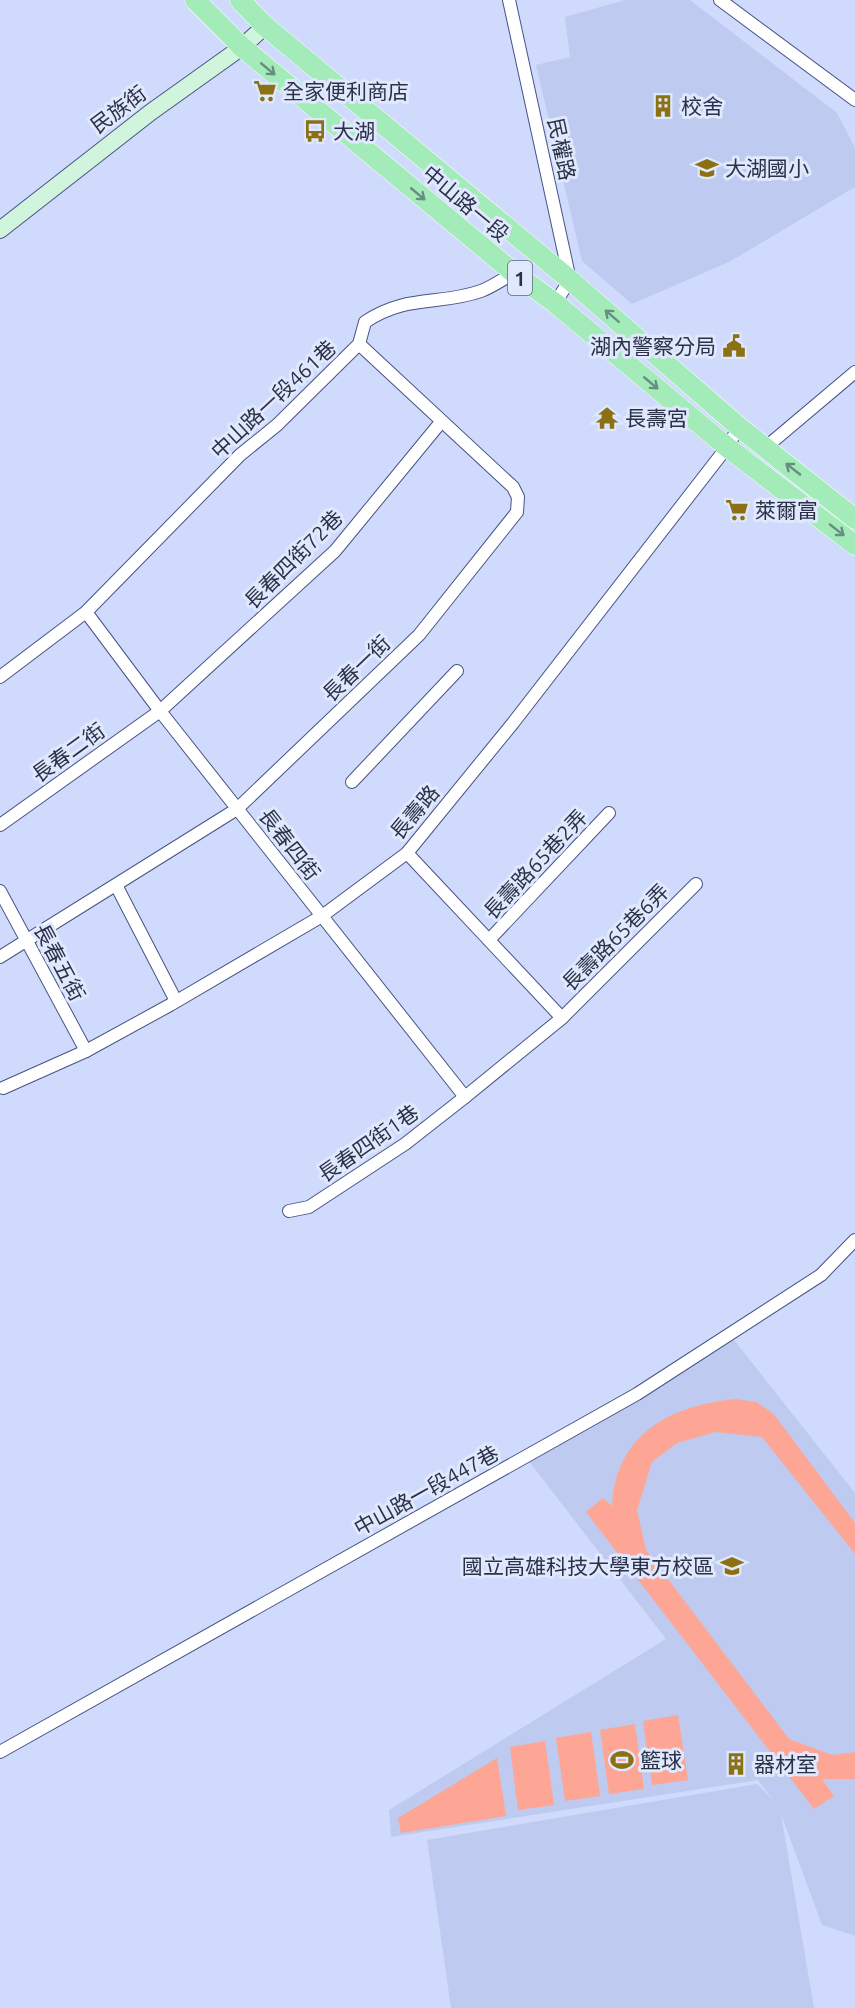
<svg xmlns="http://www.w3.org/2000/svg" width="855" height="2008" viewBox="0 0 855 2008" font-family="Ubuntu,'Noto Sans TC',sans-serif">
  <rect width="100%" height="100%" fill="#cfdafc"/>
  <g fill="#becaef">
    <polygon points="625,0 690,0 837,113 855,148 855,187 731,261 632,304 582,261 536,65 570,57 565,17"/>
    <polygon points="734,1340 855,1493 855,1936 822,1925 781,1814 814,2008 451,2008 427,1840 757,1784 774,1801 758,1780 391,1837 389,1810 666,1639 528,1460"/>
  </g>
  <g fill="#fea695">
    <path d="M735,1399L756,1402L773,1413L855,1523V1554L762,1437L716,1432L677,1443L652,1462L637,1510L646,1550L789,1739L832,1755L855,1752V1779H822L834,1796L814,1809L586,1512L603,1498L612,1506C616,1434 669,1406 735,1399Z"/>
    <polygon points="678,1715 688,1780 652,1785 643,1721"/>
    <polygon points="635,1724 644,1789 609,1794 600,1730"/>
    <polygon points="591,1732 600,1796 565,1801 556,1738"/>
    <polygon points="545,1741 554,1805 518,1810 510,1747"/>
    <polygon points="497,1758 506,1816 401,1833 398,1818"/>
  </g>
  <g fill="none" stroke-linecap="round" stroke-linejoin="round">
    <g stroke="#475484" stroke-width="14">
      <g id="street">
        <polyline points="509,0 570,280 555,303"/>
        <polyline points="720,0 855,100"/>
        <polyline points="765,448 855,372"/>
        <polyline points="86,612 160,711 465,1097"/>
        <path d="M0,677L86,612L240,455L277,425L359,344L365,322C407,294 438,306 481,291C492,287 503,279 514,273"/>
        <polyline points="352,782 457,671"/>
        <polyline points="0,825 160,711 335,551 441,422"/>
        <polyline points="407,853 562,1018"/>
        <polyline points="116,885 176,1001"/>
        <polyline points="0,891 86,1051"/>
        <polyline points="489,940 609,813"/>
        <polyline points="0,957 237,809 419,635 517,512 518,497 513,487 359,344"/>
        <polyline points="3,1088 86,1051 170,1005 322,916 407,853 513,723 727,447 739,427"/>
        <polyline points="289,1211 309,1207 405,1144 465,1097 562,1018 696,884"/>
        <polyline points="0,1752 637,1394 821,1275 855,1240"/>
      </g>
    </g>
    <g stroke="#475484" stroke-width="18">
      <polyline id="secondary" points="0,230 151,112 242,47 265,26"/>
    </g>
    <g stroke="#fff" stroke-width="21">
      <g id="primary">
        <polyline points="195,0 242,47 514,273 555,303 727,447 855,545"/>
        <polyline points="240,0 265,26 570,280 739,427 855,519"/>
      </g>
    </g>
    <use href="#street" stroke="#fff" stroke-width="12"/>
    <use href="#secondary" stroke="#d1f5dc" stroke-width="16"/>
    <use href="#primary" stroke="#a3ebb9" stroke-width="20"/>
  </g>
  <defs><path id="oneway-shaft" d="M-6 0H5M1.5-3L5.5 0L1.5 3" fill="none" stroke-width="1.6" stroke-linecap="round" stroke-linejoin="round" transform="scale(1.5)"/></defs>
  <g stroke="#678e80">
    <use href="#oneway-shaft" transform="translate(268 69) rotate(40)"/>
    <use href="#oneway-shaft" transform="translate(418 194) rotate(40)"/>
    <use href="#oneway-shaft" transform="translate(612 316) rotate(-139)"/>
    <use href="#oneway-shaft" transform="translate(651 383) rotate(40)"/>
    <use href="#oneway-shaft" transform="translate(793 469) rotate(-142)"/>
    <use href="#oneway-shaft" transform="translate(837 530) rotate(38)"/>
  </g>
  <defs>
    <g id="supermarket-bare" transform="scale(1.8)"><path d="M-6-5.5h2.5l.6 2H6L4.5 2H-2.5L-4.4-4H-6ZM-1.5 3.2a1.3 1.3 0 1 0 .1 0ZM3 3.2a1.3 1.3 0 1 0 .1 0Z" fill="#8b7113" stroke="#e0e8fe" stroke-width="2.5" paint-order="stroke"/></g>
    <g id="building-bare" transform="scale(1.8)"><path d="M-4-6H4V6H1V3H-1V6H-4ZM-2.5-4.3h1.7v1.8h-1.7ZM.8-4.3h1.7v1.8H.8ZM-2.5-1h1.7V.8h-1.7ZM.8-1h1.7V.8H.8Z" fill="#8b7113" stroke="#e0e8fe" stroke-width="2.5" paint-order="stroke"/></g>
    <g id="bus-bare" transform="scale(1.8)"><path d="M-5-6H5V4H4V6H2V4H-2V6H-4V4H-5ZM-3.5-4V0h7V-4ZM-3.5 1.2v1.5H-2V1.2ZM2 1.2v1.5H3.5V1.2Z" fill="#8b7113" stroke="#e0e8fe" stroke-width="2.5" paint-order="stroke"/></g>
    <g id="school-bare" transform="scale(1.8)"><path d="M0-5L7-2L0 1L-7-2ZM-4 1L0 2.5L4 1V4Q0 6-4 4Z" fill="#8b7113" stroke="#e0e8fe" stroke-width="2.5" paint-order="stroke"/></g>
    <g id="civic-bare" transform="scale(1.8)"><path d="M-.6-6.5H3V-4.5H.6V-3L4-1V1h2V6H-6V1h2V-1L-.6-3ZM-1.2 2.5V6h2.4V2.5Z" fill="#8b7113" stroke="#e0e8fe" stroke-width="2.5" paint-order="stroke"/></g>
    <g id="temple-bare" transform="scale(1.8)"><path d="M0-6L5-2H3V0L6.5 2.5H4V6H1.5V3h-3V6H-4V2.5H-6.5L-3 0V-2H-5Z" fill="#8b7113" stroke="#e0e8fe" stroke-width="2.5" paint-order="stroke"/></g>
    <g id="university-bare" transform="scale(1.8)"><path d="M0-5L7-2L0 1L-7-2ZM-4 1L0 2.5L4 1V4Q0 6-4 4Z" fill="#8b7113" stroke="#e0e8fe" stroke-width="2.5" paint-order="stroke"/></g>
    <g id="stadium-bare" transform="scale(1.8)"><path d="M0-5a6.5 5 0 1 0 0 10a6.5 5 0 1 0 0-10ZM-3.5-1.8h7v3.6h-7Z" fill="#8b7113" stroke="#e0e8fe" stroke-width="2.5" paint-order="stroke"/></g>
  </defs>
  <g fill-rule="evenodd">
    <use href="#supermarket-bare" x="265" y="91"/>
    <use href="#building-bare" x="663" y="106"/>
    <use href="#bus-bare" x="315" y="131"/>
    <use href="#school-bare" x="707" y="168"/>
    <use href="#civic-bare" x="734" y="346"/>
    <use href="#temple-bare" x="607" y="418"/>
    <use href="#supermarket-bare" x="737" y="510"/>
    <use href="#university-bare" x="732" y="1566"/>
    <use href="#stadium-bare" x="622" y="1760"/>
    <use href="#building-bare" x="736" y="1764"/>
  </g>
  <g text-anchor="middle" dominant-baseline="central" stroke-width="6" stroke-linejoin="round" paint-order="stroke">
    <rect fill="#e0e8fe" stroke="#61687e" stroke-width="1.5" x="508" y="261" width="24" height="34" rx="4.5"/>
    <g font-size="20" font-weight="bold" fill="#2b3147">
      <text x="520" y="278">1</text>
    </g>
    <g font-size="21" fill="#2b3147" stroke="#e0e8fe" text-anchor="start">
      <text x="283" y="91">全家便利商店</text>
      <text x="681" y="106">校舍</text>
      <text x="333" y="131">大湖</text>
      <text x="725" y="168">大湖國小</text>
      <text x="716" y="346" text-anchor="end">湖內警察分局</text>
      <text x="625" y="418">長壽宮</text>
      <text x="755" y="510">萊爾富</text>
      <text x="714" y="1566" text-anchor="end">國立高雄科技大學東方校區</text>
      <text x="640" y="1760">籃球</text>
      <text x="754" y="1764">器材室</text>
    </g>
    <g font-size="21" fill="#2b3147" stroke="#e0e8fe">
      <text transform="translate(118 109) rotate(-37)">民族街</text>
      <text transform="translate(562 149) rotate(78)">民權路</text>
      <text transform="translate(466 203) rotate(40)">中山路一段</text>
      <text transform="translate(273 399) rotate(-43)">中山路一段461巷</text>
      <text transform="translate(293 559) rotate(-45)">長春四街72巷</text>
      <text transform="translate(356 668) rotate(-44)">長春一街</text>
      <text transform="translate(68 752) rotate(-36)">長春二街</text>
      <text transform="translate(414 812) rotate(-50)">長壽路</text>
      <text transform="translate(290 844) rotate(52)">長春四街</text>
      <text transform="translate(535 864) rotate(-47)">長壽路65巷2弄</text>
      <text transform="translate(615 937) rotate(-45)">長壽路65巷6弄</text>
      <text transform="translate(60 962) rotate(62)">長春五街</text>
      <text transform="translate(368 1143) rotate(-35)">長春四街1巷</text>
      <text transform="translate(426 1490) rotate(-29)">中山路一段447巷</text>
    </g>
  </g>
</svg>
